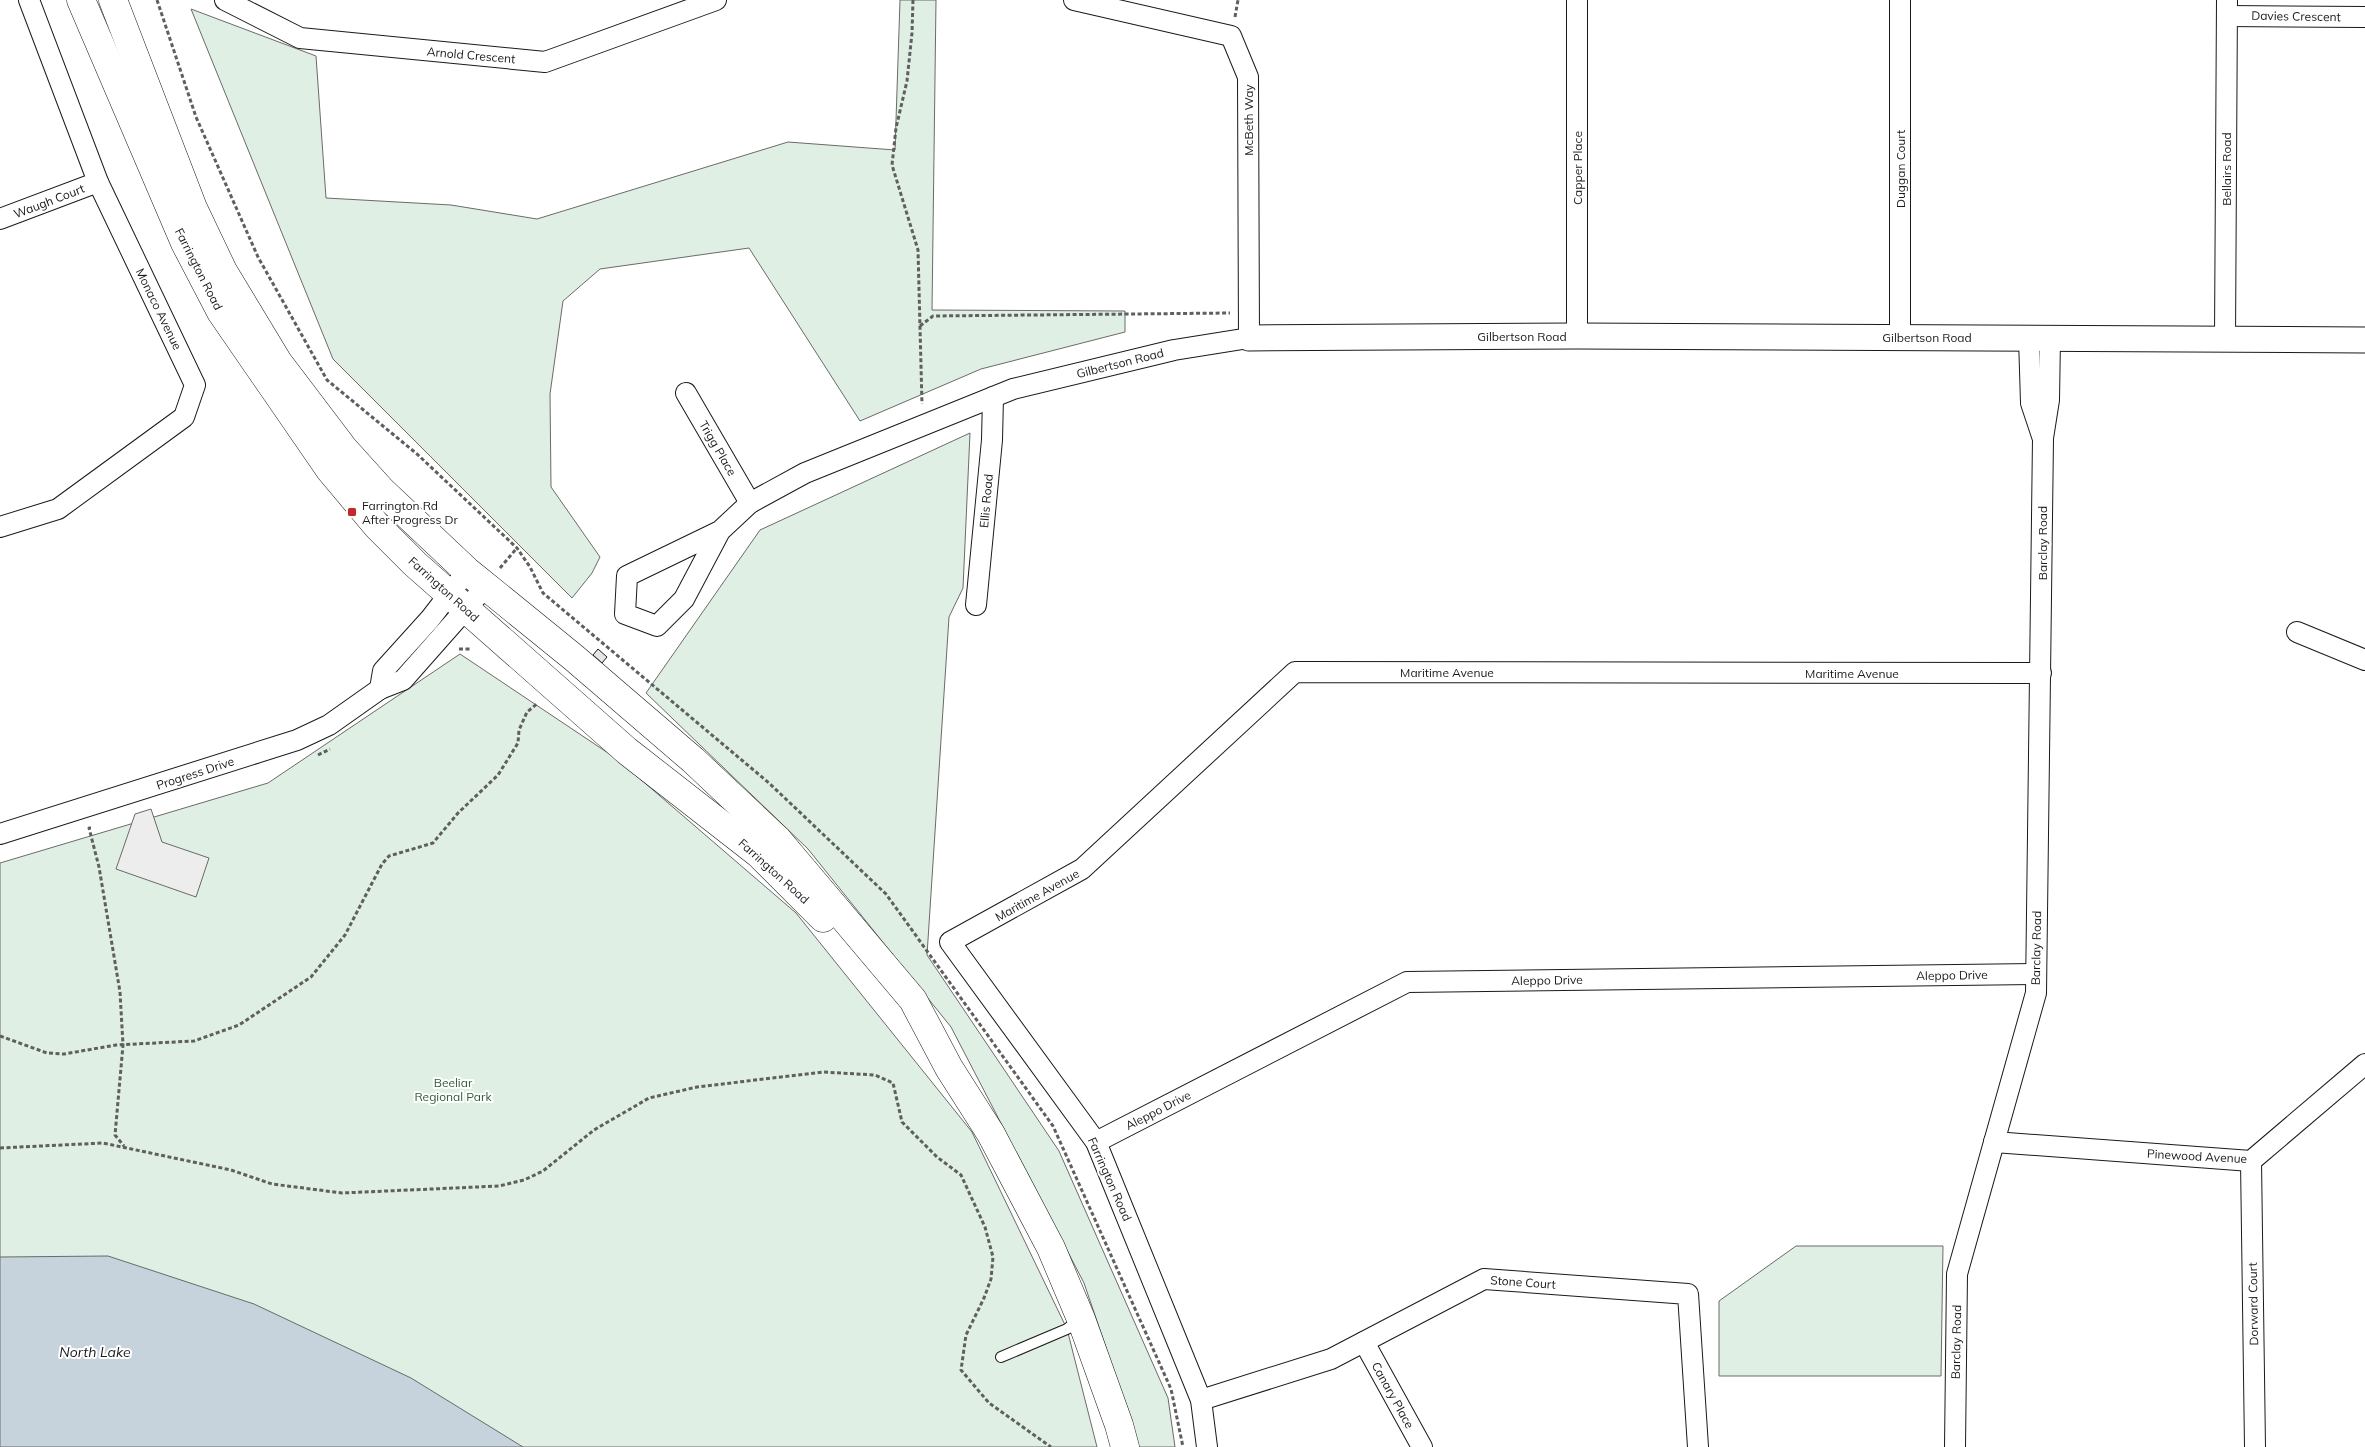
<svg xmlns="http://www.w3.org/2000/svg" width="2365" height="1447" viewBox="0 0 2365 1447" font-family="Mulish,sans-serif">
  <rect width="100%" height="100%" fill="#fff"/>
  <g fill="#e0efe3" stroke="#6a6a6a">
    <polygon points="900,0 936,0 932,310 1125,311 1125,332 981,369 860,421 749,248 600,269 563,301 550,394 551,487 600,557 592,573 572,598 333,359 191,9 316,56 326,198 451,205 537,219 788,142 895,150"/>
    <polygon points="970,433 963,588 949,617 927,955 1059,1151 1168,1398 1175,1447 1137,1447 1129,1415 1084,1283 951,1027 808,849 646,693 760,530"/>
    <polygon points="460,654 617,759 796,913 972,1132 1067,1329 1097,1447 0,1447 0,863 268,783"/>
    <polygon points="1796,1246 1943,1246 1941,1376 1719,1376 1719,1301"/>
  </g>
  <polygon fill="#ededed" stroke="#6a6a6a" points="151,809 162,842 209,858 196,897 116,869 135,814"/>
  <polygon fill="#c6d2dc" stroke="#6a6a6a" points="108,1256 254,1304 411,1378 523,1447 0,1447 0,1257"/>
  <polygon fill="#e6e6e6" stroke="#1a1a1a" points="598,649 607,657 602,663 593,655"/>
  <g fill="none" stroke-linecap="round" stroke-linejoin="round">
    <g stroke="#1a1a1a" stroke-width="12">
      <polyline id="service" points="1001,1357 1067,1329 1080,1319"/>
    </g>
    <g stroke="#1a1a1a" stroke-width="22">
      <g id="minor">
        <polyline points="225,0 300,38 545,62 716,0"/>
        <polyline points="1577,0 1577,336"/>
        <polyline points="2227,16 2365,17"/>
        <polyline points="0,219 98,182"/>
        <polyline points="1900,337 1900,0"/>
        <polyline points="2029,338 2031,403 2042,436"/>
        <polyline points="2225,338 2227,0"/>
        <polyline points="686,393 750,503"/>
        <polyline points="0,527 58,509 184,417 195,385 98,182 29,0"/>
        <polyline points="720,531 684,599 657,626 625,614 627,576 720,531 750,503 805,473 1013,389 1174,350 1249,338 1248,77 1231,36 1074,0"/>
        <polyline points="976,605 992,440 993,397"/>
        <polyline points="2297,632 2365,660"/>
        <polyline points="380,689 383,671 430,619 467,571"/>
        <polyline points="0,834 297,740 329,725 380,689 403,680 486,586"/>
        <polyline points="1096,1142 1407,982 2036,974"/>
        <polyline points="1994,1142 2251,1161 2365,1064"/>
        <polyline points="2251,1161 2255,1447"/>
        <polyline points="1364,1342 1422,1447"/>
        <polyline points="1201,1400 1331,1359 1484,1279 1688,1294 1698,1447"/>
        <polyline points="1207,1447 1201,1400 1096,1142 950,942 1082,869 1295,672 2041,673"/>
        <polyline points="1955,1447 1957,1274 2036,993 2043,438 2049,400 2050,338"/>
      </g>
    </g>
    <g stroke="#1a1a1a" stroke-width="27">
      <polyline id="tertiary" points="1249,338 1577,336 2365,340"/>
    </g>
    <g stroke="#1a1a1a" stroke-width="29">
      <g id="secondary">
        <polyline points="81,0 185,243 221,312 330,470 377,526 415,564 627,751 759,854 823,918"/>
        <polyline points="113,0 193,208 223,271 278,362 344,449 381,490 467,571 573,657 693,760 778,840 913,1000 949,1068 991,1134 1051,1248 1081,1319 1119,1425 1125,1447"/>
      </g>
    </g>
    <g stroke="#5f5f5f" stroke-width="3" stroke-dasharray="4 2.5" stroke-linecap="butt">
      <polyline points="157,0 196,117 258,257 327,380 417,454 517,548 530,567 543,593 769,783 886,894 1053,1126 1171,1389 1183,1447"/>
      <polyline points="913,0 912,33 907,81 896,128 892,165 918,250 922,404"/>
      <polyline points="1235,17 1238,0"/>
      <polyline points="920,326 933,316 1230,313"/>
      <polyline points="500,568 517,548"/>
      <polyline points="459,649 472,649"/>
      <polyline points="318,755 330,749"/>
      <polyline points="91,828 89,828 99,867 120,992 123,1045 115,1135 124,1146"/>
      <polyline points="0,1036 47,1053 64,1054 116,1045 194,1041 239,1025 311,977 345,935 382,864 389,856 433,843 458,813 498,775 518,743 519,730 527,712 538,703"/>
      <polyline points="0,1148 103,1143 231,1170 272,1184 342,1193 499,1186 524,1180 543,1171 594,1130 649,1098 697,1087 823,1072 875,1075 893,1083 902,1122 937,1157 961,1175 985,1227 993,1257 991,1279 984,1298 966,1335 961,1370 989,1403 1051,1447"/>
    </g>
    <use href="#service" stroke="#fff" stroke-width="10"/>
    <use href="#minor" stroke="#fff" stroke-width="20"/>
    <use href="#tertiary" stroke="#fff" stroke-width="25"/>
    <use href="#secondary" stroke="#fff" stroke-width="28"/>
  </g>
  <rect fill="#c62828" stroke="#fff" stroke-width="2" x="347" y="507" width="10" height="10" rx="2.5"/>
  <g text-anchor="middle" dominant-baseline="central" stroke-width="4" stroke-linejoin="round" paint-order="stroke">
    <g font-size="12" fill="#1a1a1a" stroke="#fff">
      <text transform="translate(2296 16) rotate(1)">Davies Crescent</text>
      <text transform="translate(471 55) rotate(5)">Arnold Crescent</text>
      <text transform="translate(1248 120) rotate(-90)">McBeth Way</text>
      <text transform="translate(1577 168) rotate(-90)">Capper Place</text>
      <text transform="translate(1900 169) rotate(-90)">Duggan Court</text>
      <text transform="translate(2226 169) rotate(-90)">Bellairs Road</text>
      <text transform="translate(49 201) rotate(-21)">Waugh Court</text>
      <text transform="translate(199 269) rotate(63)">Farrington Road</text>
      <text transform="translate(159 309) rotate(64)">Monaco Avenue</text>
      <text x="1522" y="336">Gilbertson Road</text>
      <text x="1927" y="337">Gilbertson Road</text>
      <text transform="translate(1120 363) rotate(-14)">Gilbertson Road</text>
      <text transform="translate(718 448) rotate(60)">Trigg Place</text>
      <text transform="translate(986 501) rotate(-85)">Ellis Road</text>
      <text transform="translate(2042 543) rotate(-90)">Barclay Road</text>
      <text transform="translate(444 589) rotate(42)">Farrington Road</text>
      <text x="1447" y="672">Maritime Avenue</text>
      <text x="1852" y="673">Maritime Avenue</text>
      <text transform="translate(195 773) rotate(-18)">Progress Drive</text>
      <text transform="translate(774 871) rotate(42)">Farrington Road</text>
      <text transform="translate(1037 895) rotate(-29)">Maritime Avenue</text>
      <text transform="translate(2036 948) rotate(-89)">Barclay Road</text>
      <text transform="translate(1952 975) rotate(-1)">Aleppo Drive</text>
      <text transform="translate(1547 980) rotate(-1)">Aleppo Drive</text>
      <text transform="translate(1158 1110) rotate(-27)">Aleppo Drive</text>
      <text transform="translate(2197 1156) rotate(3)">Pinewood Avenue</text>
      <text transform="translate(1110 1179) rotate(66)">Farrington Road</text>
      <text transform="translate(1523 1282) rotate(4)">Stone Court</text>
      <text transform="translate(2253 1304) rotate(-91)">Dorward Court</text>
      <text transform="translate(1956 1342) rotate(-89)">Barclay Road</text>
      <text transform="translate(1393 1395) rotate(61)">Canary Place</text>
    </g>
    <g font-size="12" fill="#1a1a1a" stroke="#fff" text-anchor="start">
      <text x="362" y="505">Farrington Rd<tspan x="362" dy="14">After Progress Dr</tspan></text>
    </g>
    <g font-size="12" fill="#2b5a34" stroke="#fff">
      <text x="453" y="1082">Beeliar<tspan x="453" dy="14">Regional Park</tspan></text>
    </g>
    <g font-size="14" font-style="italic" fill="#1a1a1a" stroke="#fff">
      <text x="95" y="1352">North Lake</text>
    </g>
  </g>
</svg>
